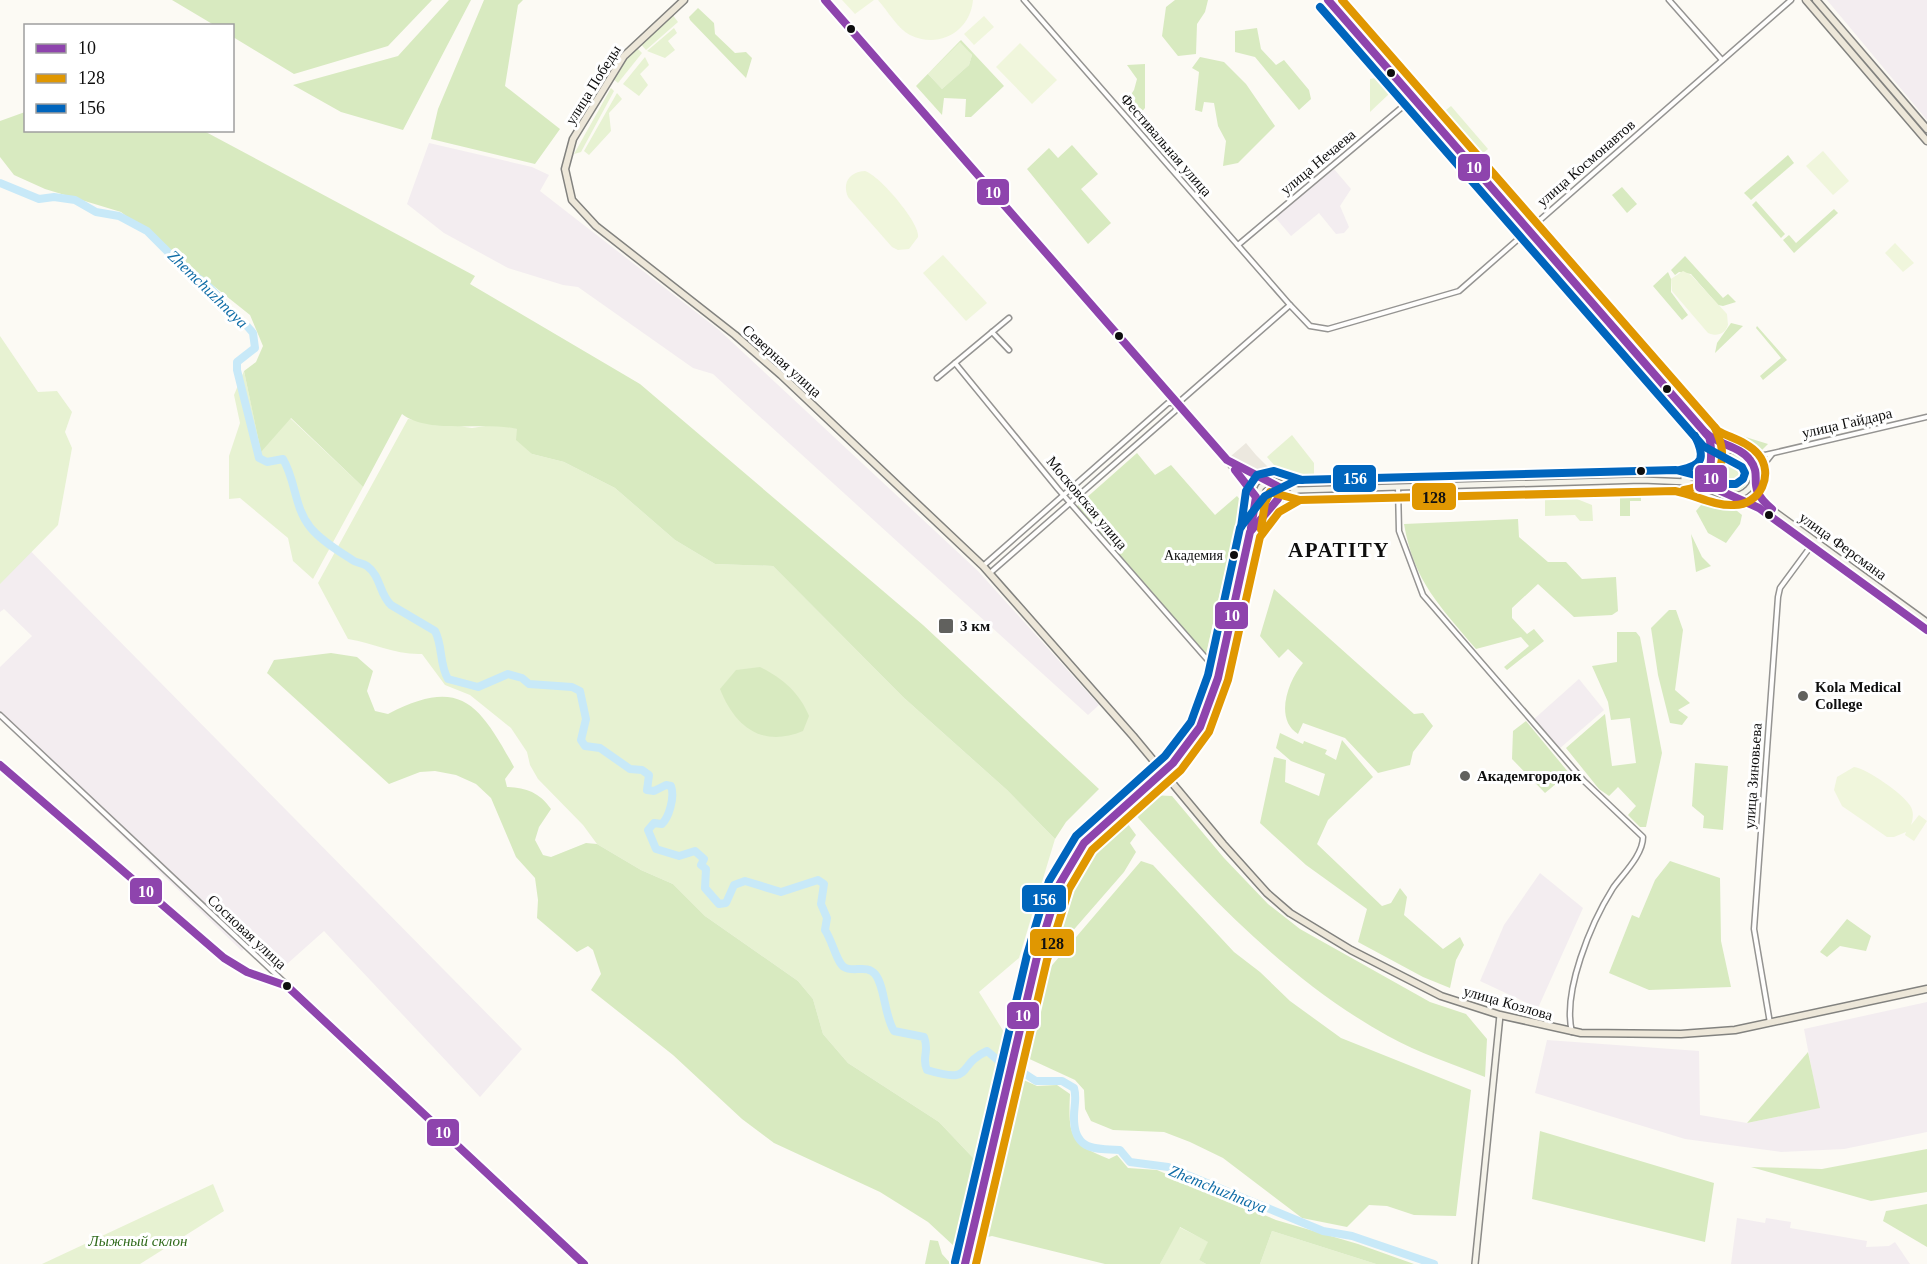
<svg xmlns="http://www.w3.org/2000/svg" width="1927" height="1264" viewBox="0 0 1927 1264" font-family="'Times New Roman',serif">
  <rect width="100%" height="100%" fill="#fcfaf4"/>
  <g fill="#f3edf0">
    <polygon points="1827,0 1927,0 1927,120"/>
    <polygon points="429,143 532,167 549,175 540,191 719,330 978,571 1099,705 1088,715 713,374 693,368 578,287 563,285 508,268 444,233 407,204"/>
    <polygon points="1334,169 1351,189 1340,206 1349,227 1344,233 1336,234 1319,213 1291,236 1275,217"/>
    <polygon points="0,520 522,1049 480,1097 324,931 287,964 249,943 242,951 0,719 0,667 32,636 4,609 0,612"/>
    <polygon points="1579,679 1604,710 1559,749 1533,720"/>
    <polygon points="1540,873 1583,908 1538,1008 1480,981 1504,925"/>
    <polygon points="1927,1002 1927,1132 1844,1149 1781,1152 1685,1139 1535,1093 1547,1040 1699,1051 1700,1115 1747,1123 1819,1108 1804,1029"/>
    <polygon points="1737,1218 1765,1223 1766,1218 1791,1222 1790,1228 1867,1241 1866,1247 1889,1246 1895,1242 1910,1264 1731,1264"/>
  </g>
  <g fill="#e7f2d2">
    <polygon points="672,14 678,22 646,50 639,42"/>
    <polygon points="674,28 677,33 668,41 675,50 665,58 647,51"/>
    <polygon points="960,41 972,55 969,65 942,89 928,74"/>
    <polygon points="636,47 642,53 618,83 612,78"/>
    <polygon points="645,57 649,65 640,74 648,85 639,96 623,84"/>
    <polygon points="1375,78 1389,94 1370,112 1370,79"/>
    <polygon points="611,88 614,91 581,152 574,154"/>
    <polygon points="617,93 622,99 609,113 611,131 589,155 584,151"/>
    <polygon points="1451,106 1488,149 1477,158 1440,115"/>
    <polygon points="0,336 38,392 57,391 72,412 65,432 72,448 58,525 0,584"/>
    <polygon points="244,371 261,451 290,418 363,487 313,579 293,561 288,538 240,498 229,499 229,456 240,423 234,395"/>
    <path d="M408,419L472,428L499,424L518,429L532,454L564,462L615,488L675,540L715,564L773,566L903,697L1007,790L1055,839L1019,958L979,992L1007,1037L976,1161L939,1122L848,1063L823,1034L813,999L798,981L705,916L673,884L641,870L597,844L583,825L538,779L530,765L527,752L511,728L470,695L445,685L422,654C395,655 374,643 348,639L318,583Z"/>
    <path d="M1292,435L1314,463V474C1289,476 1283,476 1267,457Z"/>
    <circle cx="1731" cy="473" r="19"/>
    <polygon points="1531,491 1531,494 1454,495 1454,492"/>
    <polygon points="1545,497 1572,497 1592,505 1593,521 1580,521 1575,515 1545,516"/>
    <polygon points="213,1184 224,1211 140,1264 42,1264"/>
    <polygon points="1179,1227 1209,1242 1199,1260 1206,1264 1160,1264"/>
    <polygon points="1272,1231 1376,1264 1260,1264"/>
  </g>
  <g fill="#d8eac0" fill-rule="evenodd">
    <polygon points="172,0 432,0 388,46 294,74 233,37 232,26 214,25"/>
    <polygon points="449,0 471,0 403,130 341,112 293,85 398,56"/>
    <polygon points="484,0 523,0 518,5 505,86 560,129 535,164 431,139 438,109"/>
    <polygon points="1175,0 1208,0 1205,12 1197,24 1196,54 1178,56 1162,36 1166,7"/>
    <polygon points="698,8 714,23 715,34 735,53 746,52 752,58 746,78 690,20 689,17"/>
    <polygon points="1257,28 1261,49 1276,65 1284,60 1309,90 1311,99 1299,110 1255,57 1235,52 1235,31"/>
    <path d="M961,40L1004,86L971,117H965L966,99L944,98L942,115L916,86ZM960,42L972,55L969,65L942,89L928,74Z"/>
    <polygon points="1200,57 1224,62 1246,84 1275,126 1238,163 1223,166 1226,141 1218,126 1214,103 1204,102 1202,112 1195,110 1199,72 1192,68"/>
    <polygon points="1145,64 1145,108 1139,115 1128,99 1134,90 1137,79 1127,65"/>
    <path d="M25,112L26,130L204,131L475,276L470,284L640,384L923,625L1099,789L1066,822L1055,839L1007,790L903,697L773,566L715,564L675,540L615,488L564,462L532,454L516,440L517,429C485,421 429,435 402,414L363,487L291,418L261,452L244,371L256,362L263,346L250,315L121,212L45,189L14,175L0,157V121Z"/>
    <polygon points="1072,145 1098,174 1081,189 1111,223 1088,244 1027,169 1049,148 1058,158"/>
    <polygon points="1788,155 1794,163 1751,200 1744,193"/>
    <polygon points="1622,187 1637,204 1627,213 1612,195"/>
    <polygon points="1756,201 1785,234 1781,238 1752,205"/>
    <polygon points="1834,209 1838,213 1794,253 1783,240 1789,235 1796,243"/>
    <polygon points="1685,256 1723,298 1728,294 1736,302 1723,306 1718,305 1691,274 1679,272 1675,275 1671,270"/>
    <polygon points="1668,272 1671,279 1671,292 1688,315 1682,320 1653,286"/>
    <polygon points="1731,323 1743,326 1715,353 1717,343"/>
    <polygon points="1757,326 1787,360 1763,380 1760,376 1781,358 1756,328"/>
    <polygon points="1720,429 1768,444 1761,451 1734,448 1718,438"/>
    <polygon points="1137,453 1155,475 1171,465 1215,515 1237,496 1241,501 1206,654 1076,507"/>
    <polygon points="1641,493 1641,501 1630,501 1630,516 1620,516 1620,494"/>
    <polygon points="1710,502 1731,506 1742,515 1740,524 1726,543 1708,533 1696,511 1701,505"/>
    <path d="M1518,519L1519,537L1548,562H1566L1582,579L1616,577L1618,611L1612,615L1574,617L1538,584L1512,608V618L1527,634L1534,629L1544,641L1507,670L1504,667L1529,646L1521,637L1476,649C1440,606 1414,582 1404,524Z"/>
    <polygon points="1691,534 1702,557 1711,566 1696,572"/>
    <path d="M1274,589L1414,714L1423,713L1433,726L1413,752L1410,765L1378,773L1345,738L1303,723L1298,734C1274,719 1288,681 1303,663L1288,649L1279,658L1260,636Z"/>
    <polygon points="1669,610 1676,610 1683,630 1675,690 1690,703 1678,710 1688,717 1682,725 1670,723 1658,675 1651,628"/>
    <polygon points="1617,632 1636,632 1640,637 1662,753 1646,827 1640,827 1628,815 1636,806 1618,787 1609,796 1599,789 1566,748 1605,714 1612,766 1636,763 1630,718 1611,720 1608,702 1592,666 1617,662"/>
    <path d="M331,653L357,657L373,671L367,691L375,711L388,714C461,676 479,704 514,767L505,779L507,787C526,788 539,792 551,809L539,827L535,840L543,855L551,857L586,843L597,844L641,870L673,884L705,916L798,981L813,999L823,1034L848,1063L939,1122L976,1161L955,1247L928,1222L880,1192L774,1143L742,1119L673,1055L591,990L601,974L593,950L588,946L577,952L537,918L538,900L535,878L516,857L491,798L476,784L456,775L435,771L420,772L389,784L267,673L274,660Z"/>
    <path d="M760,667C782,678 799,692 809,716L803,731C762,748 735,727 720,689L736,670Z"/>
    <polygon points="1526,721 1569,773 1545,793 1512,759 1513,731"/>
    <polygon points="1280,733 1303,744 1304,741 1327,750 1325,754 1336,760 1342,740 1373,777 1328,820 1317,844 1382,906 1391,903 1400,888 1407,897 1404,915 1443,949 1460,937 1464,945 1456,960 1450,988 1423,977 1358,942 1367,909 1306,865 1260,823 1274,757 1286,760 1285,782 1319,796 1325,774 1291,761 1276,748"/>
    <polygon points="1695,763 1728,766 1723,830 1703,828 1704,816 1692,806"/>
    <path d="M1150,795L1172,796L1224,858L1268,904L1300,929L1430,1002L1466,1014L1487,1039L1485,1077C1453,1064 1418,1053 1388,1036C1287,980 1208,895 1132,811Z"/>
    <path d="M1125,820L1136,835L1130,843L1136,852L1124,872L1043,965C1059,898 1067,864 1125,820Z"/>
    <polygon points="1141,861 1153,865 1234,952 1260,972 1290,1001 1341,1038 1471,1090 1456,1216 1414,1215 1387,1206 1369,1205 1347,1227 1302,1218 1223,1158 1190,1142 1164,1132 1113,1130 1091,1121 1085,1109 1084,1090 1075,1080 1023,1056 1042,977"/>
    <polygon points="1670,861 1720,878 1721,941 1731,987 1649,990 1609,973 1632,915 1639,918 1655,880"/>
    <polygon points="1847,919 1871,936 1866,951 1840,946 1827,957 1820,952"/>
    <polygon points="1808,1052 1820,1108 1747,1123"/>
    <path d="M1017,1077L1037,1086L1057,1085L1070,1094C1068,1136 1070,1143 1109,1159L1117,1155L1128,1168L1157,1170L1276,1220L1358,1244L1414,1264H1376L1272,1231L1260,1264H1206L1199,1260L1208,1242L1180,1227L1160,1264H1105L992,1236L979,1239Z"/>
    <polygon points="1540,1131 1714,1183 1705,1242 1532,1199"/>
    <polygon points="1927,1149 1927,1192 1871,1201 1751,1167 1822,1169"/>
    <polygon points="1927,1204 1927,1247 1883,1221 1886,1211"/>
    <polygon points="930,1240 938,1241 942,1254 951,1264 925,1264"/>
  </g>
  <g fill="#f0f6dc">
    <polygon points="842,0 874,0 855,14"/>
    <path d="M878,0H973C970,32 939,49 910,35C898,29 887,10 878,0Z"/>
    <polygon points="984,16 994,27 974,45 964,34"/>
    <polygon points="1020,43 1057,80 1032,104 996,67"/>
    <polygon points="1823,151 1849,181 1833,195 1806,166"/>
    <path d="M865,171C879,175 920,223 918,237L909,249L898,250L892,247L848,197C842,183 849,172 865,171Z"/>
    <polygon points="1895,243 1914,263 1903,272 1885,253"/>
    <polygon points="943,255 987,303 966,321 923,273"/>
    <path d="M1683,271L1691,275L1727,314L1728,325C1725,334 1717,337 1708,333L1672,291L1671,279Z"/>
    <path d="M1854,767C1866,768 1905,795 1911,807C1914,813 1913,819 1911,825L1919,815L1927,821L1914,841L1905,835L1906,832L1894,837H1887L1842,806L1834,790L1837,777Z"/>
  </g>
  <polygon fill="#ece8df" points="1246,443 1256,455 1279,478 1270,478 1246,469 1234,461 1231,456"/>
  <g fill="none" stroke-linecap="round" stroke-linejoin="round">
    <g stroke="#c8e9f8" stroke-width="8">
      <path d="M0,183L39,199L54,197L75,200L96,212L119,216L147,231L185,269L205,283L222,300L232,316L247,326L253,333L255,348L237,362V370L259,458L267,462L283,459C296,481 294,507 310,527C320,540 340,552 354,561C358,563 363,563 367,566C381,576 379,594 391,605L435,631C443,646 439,664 448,679L478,687L508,674L522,678L529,684L572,687L580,691L586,719L581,740L585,746L600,748L630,769L642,770L649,775L647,790L654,791L666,785L671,786C675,797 669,817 662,824L654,823L648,830L656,849L679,856L695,851L704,859L701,865L706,869L705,888L719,904L726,903L734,885L745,881L781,892L818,880L824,884L821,904L827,918L825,930C832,940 837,963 844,967C853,973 867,964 875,974C885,986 884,1015 894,1031L924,1037C930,1051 921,1058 927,1070C976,1085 955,1065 987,1051L1006,1067"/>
      <path d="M1019,1070L1036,1081H1062L1074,1088C1077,1098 1074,1106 1074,1116C1073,1151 1095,1149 1120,1150L1130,1162L1168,1167L1323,1231L1352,1236L1434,1264"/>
    </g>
    <g stroke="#959492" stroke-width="7">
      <g id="street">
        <polyline points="1024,0 1290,305"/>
        <polyline points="1669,0 1722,60"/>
        <polyline points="1238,245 1413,98"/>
        <polyline points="992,332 1009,350"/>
        <polyline points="955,363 1058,489 1219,673"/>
        <polyline points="937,378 1009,318"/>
        <polyline points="1739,452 1765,455 1927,417"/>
        <polyline points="1754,477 1772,454"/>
        <path d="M1398,487L1399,531L1423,595L1584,781L1643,837C1643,855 1623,874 1613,888C1591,923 1562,992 1572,1032"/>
        <polyline points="983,566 1168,403 1177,403"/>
        <polyline points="990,573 1175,411 1178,403 1290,305 1310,326 1328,329 1459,291 1791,0"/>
        <polyline points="0,715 584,1264"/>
        <polyline points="1770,1023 1754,929 1778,597 1780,588 1811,546"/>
      </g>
    </g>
    <g stroke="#8c8b88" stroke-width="8">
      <g id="secondary">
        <polyline points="825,0 1228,461 1256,497"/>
        <polyline points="1328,0 1711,439 1735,451"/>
        <polyline points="1711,439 1713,458"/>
        <circle cx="1732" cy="473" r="23"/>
        <polyline points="1234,465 1297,490"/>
        <polyline points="1684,479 1700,476 1709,466"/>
        <polyline points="1753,483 1757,496 1763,503 1927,622"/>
        <polyline points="1256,499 1265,506 1272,504"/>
        <polyline points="1250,532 1272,504 1297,490 1642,480 1688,482 1759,508 1927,630"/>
        <polyline points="1163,771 1194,736 1213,696 1256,497 1261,487 1269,481"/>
        <polyline points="1475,1264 1500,1015"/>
      </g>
    </g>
    <g stroke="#82827f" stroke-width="9">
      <g id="primary">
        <polyline points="684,0 624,56 573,139 565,169 572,200 596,226 735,335 781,375 983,566 1133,736 1223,844 1267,893 1290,913 1351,950 1441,996 1500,1015 1581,1033 1681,1034 1735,1030 1927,989"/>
        <polyline points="1806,0 1927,141"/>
        <polyline points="1816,0 1927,129"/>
        <polyline points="965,1264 1037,957 1059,885 1084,843 1163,771"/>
      </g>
    </g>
    <use href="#street" stroke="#fffefd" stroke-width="4"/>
    <use href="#secondary" stroke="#f5f3ea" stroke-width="5"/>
    <use href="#primary" stroke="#ede7d9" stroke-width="6"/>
    <g stroke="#fff" stroke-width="12">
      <g id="bus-1">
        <polyline points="825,0 1227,460 1279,487 1278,499 1250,532 1218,678 1200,727 1173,763 1084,843 1059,885 1037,957 965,1264"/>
        <path d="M1328,0L1709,437C1715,454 1706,471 1714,488L1759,508L1927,630"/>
        <path d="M1706,433C1718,445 1740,446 1750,460C1764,478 1744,486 1772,509"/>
        <polyline points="1235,470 1256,497 1251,528"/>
        <polyline points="0,765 224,958 247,972 287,986 584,1264"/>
      </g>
    </g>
    <g stroke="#fff" stroke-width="12">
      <g id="bus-2">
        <path d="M1684,490C1722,483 1730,460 1715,428"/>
        <polyline points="1261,529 1265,503 1270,492 1300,500"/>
        <path d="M976,1264L1047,960L1069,889L1092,850L1181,770L1209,732L1228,680L1260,537L1279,512L1300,500L1675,491C1695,495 1714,506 1734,505C1760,505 1775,474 1758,454C1748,442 1731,438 1718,431L1342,0"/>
      </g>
    </g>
    <g stroke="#fff" stroke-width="12">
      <g id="bus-3">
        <path d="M1680,470C1704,465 1705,457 1695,436"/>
        <polyline points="1241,527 1246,491 1257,475 1274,471 1302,480"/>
        <polyline points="955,1262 1027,955 1049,881 1076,836 1165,756 1191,722 1208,675 1240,528 1265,496 1297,480 1676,470 1729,484 1736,484 1743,479 1745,473 1742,467 1703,446 1320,7"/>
      </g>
    </g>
    <use href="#bus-1" stroke="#8e44ad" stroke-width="8"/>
    <use href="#bus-2" stroke="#e09701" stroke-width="8"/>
    <use href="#bus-3" stroke="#0065bd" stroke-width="8"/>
  </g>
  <g fill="#0e0e0e" stroke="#fff" stroke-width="2">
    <circle cx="851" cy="29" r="5"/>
    <circle cx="1391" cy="73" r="5"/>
    <circle cx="1119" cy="336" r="5"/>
    <circle cx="1667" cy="389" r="5"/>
    <circle cx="1641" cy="471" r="5"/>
    <circle cx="1769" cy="515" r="5"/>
    <circle cx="1234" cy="555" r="5"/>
    <circle cx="287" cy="986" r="5"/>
  </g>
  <g fill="#61615e" stroke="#fff" stroke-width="2">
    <rect x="938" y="618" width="16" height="16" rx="3"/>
    <circle cx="1803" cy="696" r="6"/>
    <circle cx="1465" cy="776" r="6"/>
  </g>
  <g text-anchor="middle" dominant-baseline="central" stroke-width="6" stroke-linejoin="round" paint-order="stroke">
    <g font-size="14" fill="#0e0e0e" stroke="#fff" text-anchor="end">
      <text x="1223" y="555">Академия</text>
    </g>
    <g font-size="15" fill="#0e0e0e" stroke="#fff">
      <text transform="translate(593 85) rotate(-58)">улица Победы</text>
      <text transform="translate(1166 145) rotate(49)">Фестивальная улица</text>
      <text transform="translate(1318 162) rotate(-40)">улица Нечаева</text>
      <text transform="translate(1586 163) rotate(-41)">улица Космонавтов</text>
      <text transform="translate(782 361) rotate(42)">Северная улица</text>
      <text transform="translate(1847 423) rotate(-13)">улица Гайдара</text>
      <text transform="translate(1087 503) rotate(50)">Московская улица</text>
      <text transform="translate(1843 546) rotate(36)">улица Ферсмана</text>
      <text transform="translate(1753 776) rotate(-86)">улица Зиновьева</text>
      <text transform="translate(247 932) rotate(43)">Сосновая улица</text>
      <text transform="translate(1508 1003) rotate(16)">улица Козлова</text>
    </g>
    <g font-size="15" font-weight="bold" fill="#0e0e0e" stroke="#fff" text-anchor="start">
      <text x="960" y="626">3 км</text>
      <text x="1815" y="687">Kola Medical<tspan x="1815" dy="17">College</tspan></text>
      <text x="1477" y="776">Академгородок</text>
    </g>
    <g font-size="15" font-style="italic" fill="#2f6a1b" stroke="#fff">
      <text x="138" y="1241">Лыжный склон</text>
    </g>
    <g font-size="16" font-style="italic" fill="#106da7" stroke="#fff">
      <text transform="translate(208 289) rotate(44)">Zhemchuzhnaya</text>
      <text transform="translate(1218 1189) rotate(22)">Zhemchuzhnaya</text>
    </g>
    <g font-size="21" font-weight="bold" letter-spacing="1.5" fill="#0e0e0e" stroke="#fff">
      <text x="1339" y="550">APATITY</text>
    </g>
  </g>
  <g stroke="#fff" stroke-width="2">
    <rect x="1457" y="153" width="34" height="29" rx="6" fill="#8e44ad"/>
    <rect x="976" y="178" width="34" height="28" rx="6" fill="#8e44ad"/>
    <rect x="1694" y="464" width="34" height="29" rx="6" fill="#8e44ad"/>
    <rect x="1332" y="464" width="45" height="29" rx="6" fill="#0065bd"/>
    <rect x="1411" y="482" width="46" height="29" rx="6" fill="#e09701"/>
    <rect x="1214" y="601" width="35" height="29" rx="6" fill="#8e44ad"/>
    <rect x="129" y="877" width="34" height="28" rx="6" fill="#8e44ad"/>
    <rect x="1021" y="884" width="46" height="29" rx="6" fill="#0065bd"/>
    <rect x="1029" y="928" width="46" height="29" rx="6" fill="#e09701"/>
    <rect x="1006" y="1001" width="34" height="29" rx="6" fill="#8e44ad"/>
    <rect x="426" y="1118" width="34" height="29" rx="6" fill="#8e44ad"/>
  </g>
  <g font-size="16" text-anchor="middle" font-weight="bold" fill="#fff">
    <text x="1474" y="173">10</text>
    <text x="993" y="198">10</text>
    <text x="1711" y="484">10</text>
    <text x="1355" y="484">156</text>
    <text x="1232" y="621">10</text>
    <text x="146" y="897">10</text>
    <text x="1044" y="905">156</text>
    <text x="1023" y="1021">10</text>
    <text x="443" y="1138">10</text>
  </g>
  <g font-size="16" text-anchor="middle" font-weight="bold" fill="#111">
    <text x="1434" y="503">128</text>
    <text x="1052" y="949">128</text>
  </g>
  <rect x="24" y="24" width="210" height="108" fill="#ffffff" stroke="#9f9f9f" stroke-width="1.5"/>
  <rect x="36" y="44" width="30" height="9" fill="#8e44ad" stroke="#9f9f9f" stroke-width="1.5"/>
  <text x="78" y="54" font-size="18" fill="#0e0e0e">10</text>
  <rect x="36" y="74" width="30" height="9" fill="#e09701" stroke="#9f9f9f" stroke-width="1.5"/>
  <text x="78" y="84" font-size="18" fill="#0e0e0e">128</text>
  <rect x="36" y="104" width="30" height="9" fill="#0065bd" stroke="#9f9f9f" stroke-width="1.5"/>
  <text x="78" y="114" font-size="18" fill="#0e0e0e">156</text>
</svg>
